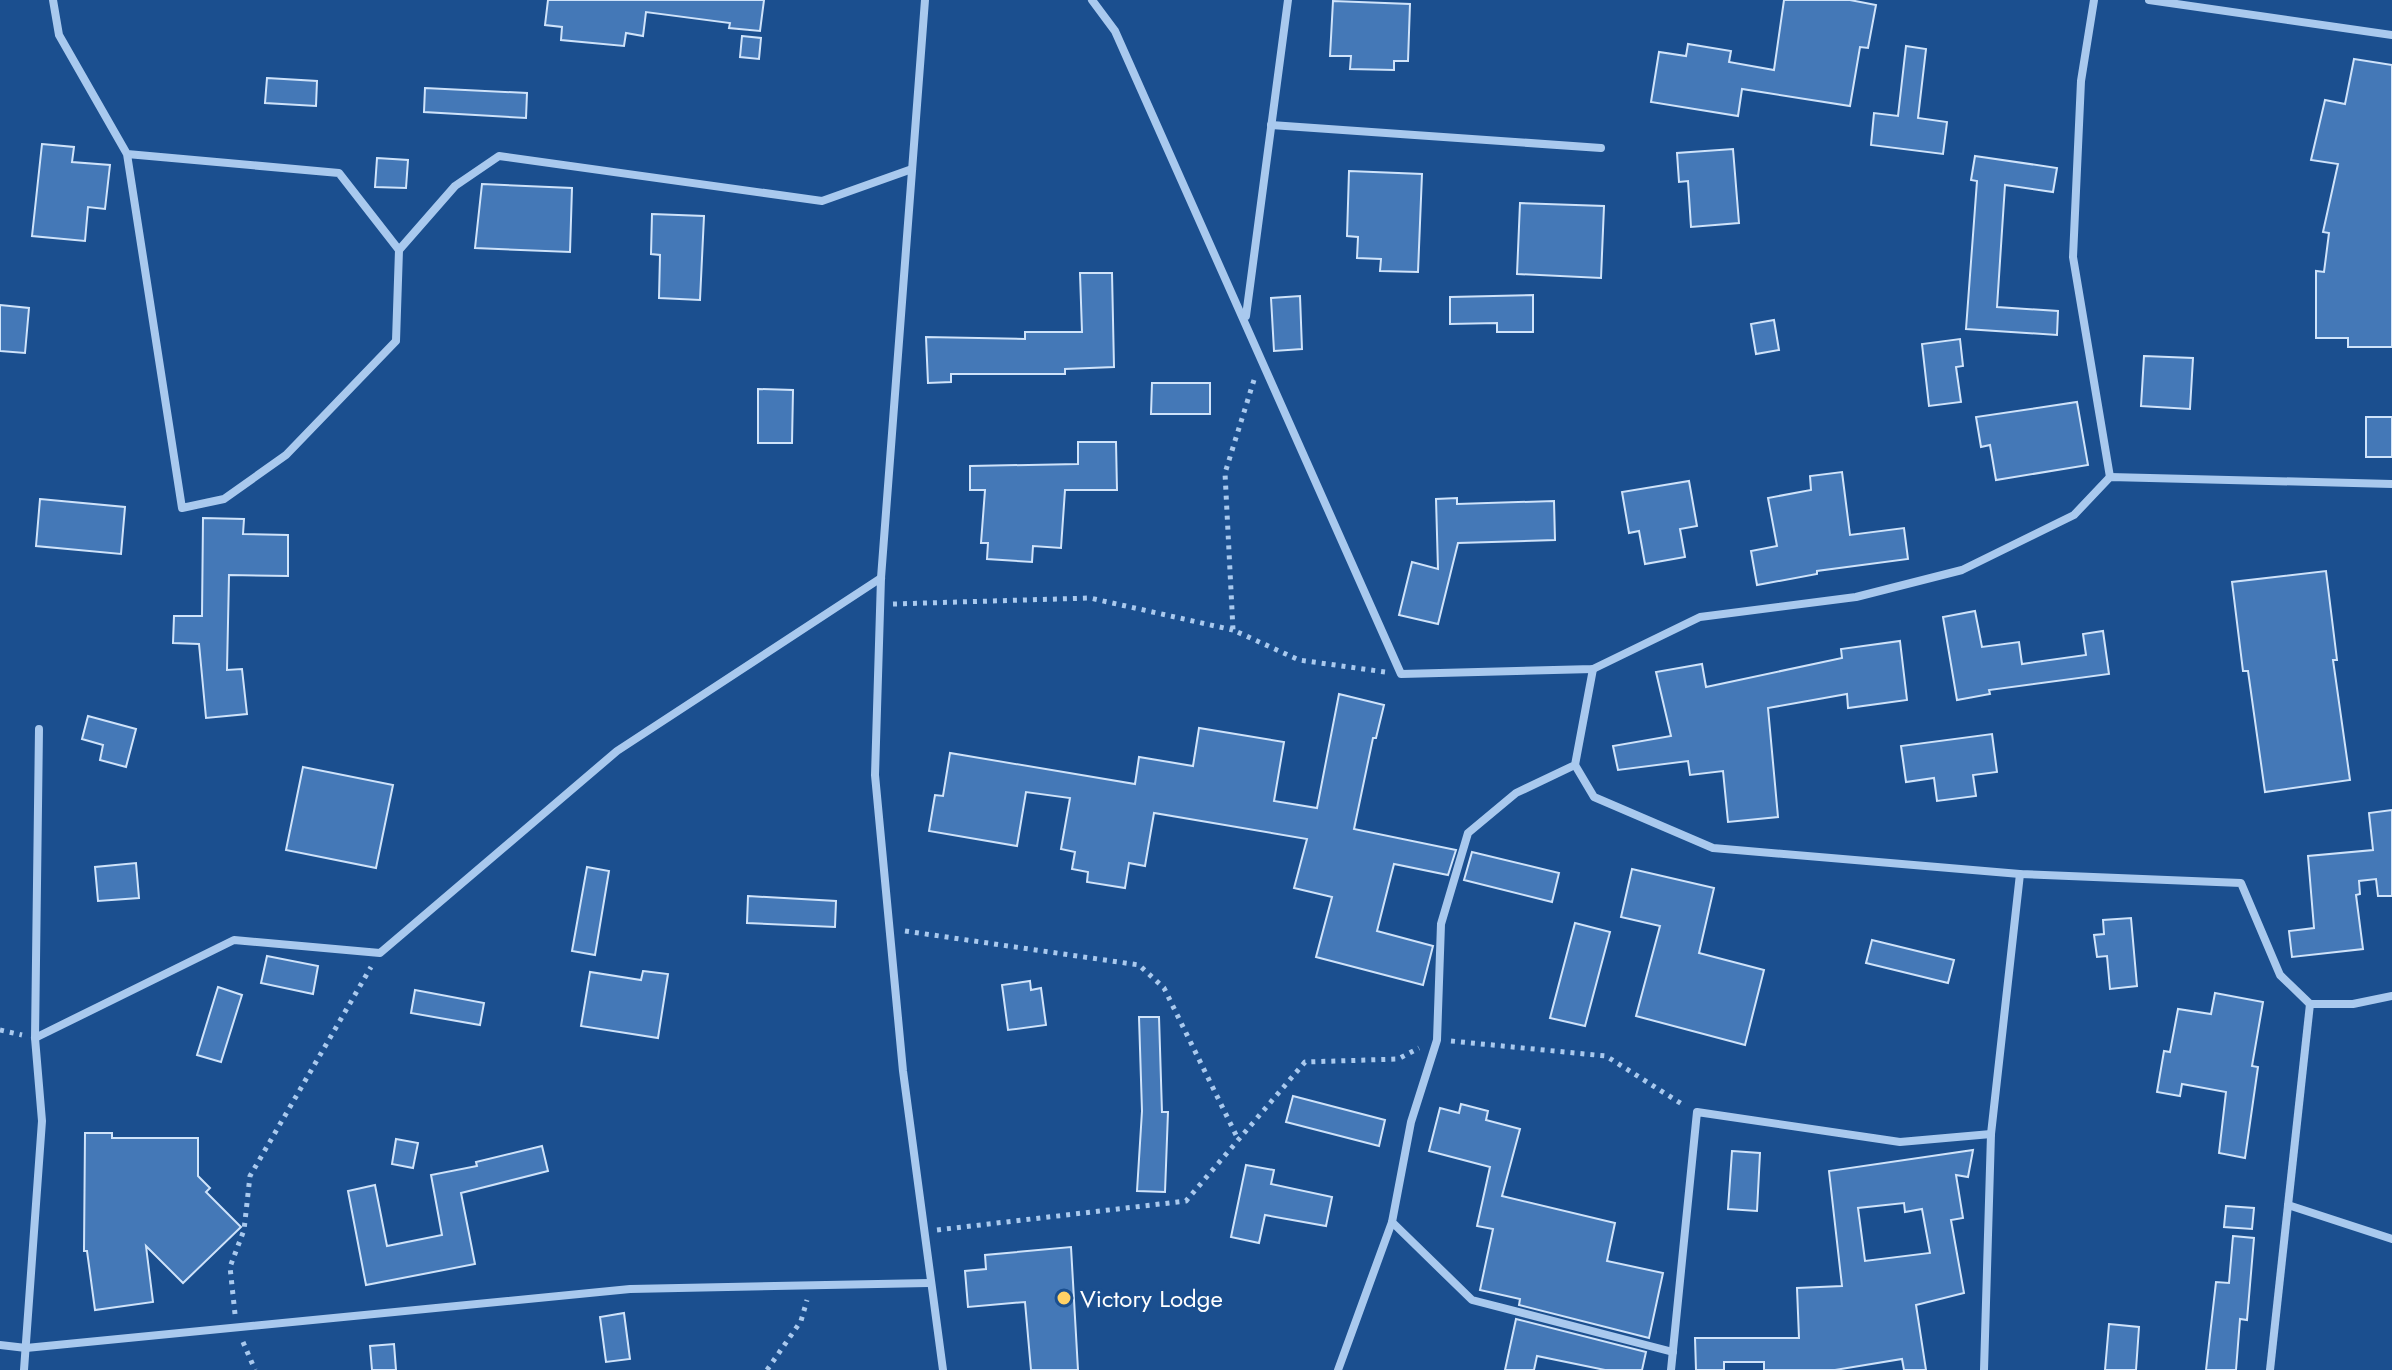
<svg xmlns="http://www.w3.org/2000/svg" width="2392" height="1370" viewBox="0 0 2392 1370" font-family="Jost,sans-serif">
  <rect width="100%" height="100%" fill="#1b4f8f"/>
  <g fill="#4478b7" stroke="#cfe3fa" stroke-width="2" fill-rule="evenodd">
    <polygon points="548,0 764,0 760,31 729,28 730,23 646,12 643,36 626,33 624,46 561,40 562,27 545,25"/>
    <polygon points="1784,0 1850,0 1876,5 1868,48 1860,47 1850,106 1742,89 1738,116 1651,102 1659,52 1686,56 1688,44 1731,51 1729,62 1774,70"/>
    <polygon points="1333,1 1410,4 1408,61 1394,61 1394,70 1350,69 1351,56 1330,56"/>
    <polygon points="742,36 761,38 759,59 740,57"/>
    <polygon points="1906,46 1926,49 1918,118 1947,122 1943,154 1871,145 1874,113 1898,116"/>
    <polygon points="2354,59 2392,65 2392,347 2348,347 2348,338 2316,338 2316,271 2324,272 2329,233 2323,232 2338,164 2311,160 2325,100 2345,104"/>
    <polygon points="267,78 317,81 316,106 265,103"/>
    <polygon points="425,88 527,93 526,118 424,112"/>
    <polygon points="42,144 74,147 72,162 110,165 105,209 88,207 85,241 32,236"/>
    <polygon points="1733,149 1739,223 1691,227 1688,181 1679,182 1677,153"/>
    <polygon points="1975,156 2057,168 2053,192 2005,185 1997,307 2058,311 2057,335 1966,329 1977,181 1971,180"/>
    <polygon points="377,158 408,160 406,188 375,187"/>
    <polygon points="1349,171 1422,174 1418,272 1380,271 1381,259 1357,258 1358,237 1347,236"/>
    <polygon points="482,184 572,188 570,252 475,248"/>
    <polygon points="1520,203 1604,206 1601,278 1517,274"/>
    <polygon points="652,214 704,216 700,300 659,298 660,255 651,254"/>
    <polygon points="1080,273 1112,273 1114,367 1065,369 1065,374 951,374 951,382 928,383 926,337 1025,339 1025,332 1082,332"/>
    <polygon points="1533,295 1533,332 1497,332 1497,323 1450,324 1450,297"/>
    <polygon points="1300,296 1302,349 1274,351 1271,298"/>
    <polygon points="0,305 29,308 25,353 0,351"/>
    <polygon points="1774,320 1779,350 1756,354 1751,324"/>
    <polygon points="1960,339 1963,366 1956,367 1961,402 1929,406 1922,344"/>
    <polygon points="2144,356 2193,358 2190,409 2141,406"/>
    <polygon points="1152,383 1210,383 1210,414 1151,414"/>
    <polygon points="758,389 793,390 792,443 758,443"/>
    <polygon points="2077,402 2088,465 1996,480 1990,445 1981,447 1976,417"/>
    <rect x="2366" y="417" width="26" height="40"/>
    <polygon points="1078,442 1116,442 1117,490 1065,490 1061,548 1033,546 1032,562 987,559 988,543 981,543 985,490 970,490 970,466 1078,464"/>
    <polygon points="1842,472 1850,535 1904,528 1908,559 1817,571 1817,574 1757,585 1751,551 1777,546 1768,498 1811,490 1810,476"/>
    <polygon points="1689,481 1697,526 1680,529 1685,557 1645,564 1639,531 1629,533 1622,492"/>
    <polygon points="1457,498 1457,504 1554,501 1555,540 1458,543 1438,624 1399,615 1412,562 1438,569 1436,499"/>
    <polygon points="40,499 125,507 121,554 36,546"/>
    <polygon points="203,518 244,519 243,534 288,535 288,576 229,575 227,670 242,669 247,714 206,718 199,644 173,643 174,616 202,616"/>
    <polygon points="2326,571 2337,660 2333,660 2350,780 2265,792 2248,671 2243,671 2232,582"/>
    <polygon points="1975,611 1982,647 2019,642 2022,664 2086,655 2083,634 2103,631 2109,674 1989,690 1990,694 1957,700 1943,617"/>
    <polygon points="1900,641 1907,700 1848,708 1847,694 1768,708 1778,817 1728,822 1723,771 1690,775 1688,761 1618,770 1613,746 1671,736 1656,672 1702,664 1706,687 1842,658 1841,649"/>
    <polygon points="1339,694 1384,705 1376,738 1373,738 1354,829 1456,850 1448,875 1394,864 1377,931 1433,946 1423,985 1316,957 1332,897 1294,888 1307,839 1154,813 1145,866 1129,863 1125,888 1087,882 1088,872 1072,869 1075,852 1061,849 1070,798 1026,792 1017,846 929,831 935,795 943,796 950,753 1135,784 1139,757 1193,766 1199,728 1284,742 1274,801 1317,808"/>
    <polygon points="88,716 136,729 126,767 100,760 103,745 82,739"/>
    <polygon points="1992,734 1997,772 1973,775 1976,796 1937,801 1934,778 1906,782 1901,746"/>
    <polygon points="303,767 393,785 376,868 286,850"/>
    <polygon points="2392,810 2392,896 2378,896 2376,879 2359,881 2360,894 2356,895 2363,949 2292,957 2289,931 2314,928 2308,856 2373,850 2369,813"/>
    <polygon points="1472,852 1559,873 1552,902 1464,880"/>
    <polygon points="136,863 139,898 98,901 95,867"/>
    <polygon points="587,867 609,871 595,955 572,951"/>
    <polygon points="1632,869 1714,888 1699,953 1764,970 1745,1045 1636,1016 1660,926 1621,917"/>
    <polygon points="748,896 836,901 835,927 747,923"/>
    <polygon points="2131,918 2137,986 2110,989 2107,956 2097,957 2094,935 2104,934 2103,920"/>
    <polygon points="1575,923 1610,932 1585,1026 1550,1018"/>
    <polygon points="1872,940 1954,960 1948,983 1866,963"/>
    <polygon points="267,956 318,966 313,994 261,983"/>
    <polygon points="643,971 668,974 658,1038 581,1026 590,972 641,980"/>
    <polygon points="1030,981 1031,990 1041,988 1046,1025 1008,1030 1002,985"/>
    <polygon points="218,987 242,995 221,1062 197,1055"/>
    <polygon points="415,990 484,1003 480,1025 411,1013"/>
    <polygon points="2215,993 2263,1002 2252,1066 2258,1067 2245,1158 2219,1153 2226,1092 2182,1084 2180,1096 2157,1092 2164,1051 2170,1052 2178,1009 2211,1014"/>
    <polygon points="1139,1017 1159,1017 1162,1112 1168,1112 1165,1192 1137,1191 1142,1111"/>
    <polygon points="1293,1096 1385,1120 1379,1146 1286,1122"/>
    <polygon points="1461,1104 1488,1111 1486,1120 1520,1129 1502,1196 1615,1223 1607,1261 1663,1273 1649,1338 1519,1305 1520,1299 1480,1290 1493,1229 1477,1226 1490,1167 1429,1151 1440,1108 1459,1113"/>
    <polygon points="85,1133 112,1133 112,1138 198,1138 198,1176 210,1188 206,1192 241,1227 183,1283 146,1246 153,1302 95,1310 87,1251 84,1251"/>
    <polygon points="396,1139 418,1143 413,1168 392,1164"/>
    <polygon points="542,1146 548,1171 461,1193 475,1264 366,1285 348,1191 375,1185 387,1246 442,1235 431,1175 477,1166 476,1162"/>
    <path d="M1973,1150L1968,1177L1956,1175L1963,1218L1951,1220L1964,1293L1916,1305L1926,1370H1904L1902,1359L1835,1370H1764V1362H1724V1370H1696L1695,1338H1799L1797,1288L1842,1286L1829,1171ZM1904,1203L1905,1212L1922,1209L1930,1253L1865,1261L1858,1208Z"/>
    <polygon points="1732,1151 1760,1153 1757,1211 1728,1209"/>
    <polygon points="1246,1165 1274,1170 1271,1184 1332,1197 1326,1226 1265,1215 1259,1243 1231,1237"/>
    <polygon points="2226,1206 2254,1208 2252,1229 2224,1227"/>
    <polygon points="2233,1236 2254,1238 2247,1320 2240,1319 2236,1370 2206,1370 2216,1282 2229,1283"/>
    <polygon points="1071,1247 1078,1370 1031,1370 1025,1302 968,1307 965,1271 986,1269 985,1255"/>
    <polygon points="624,1313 630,1359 606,1362 600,1317"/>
    <polygon points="1516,1319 1646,1352 1642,1370 1605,1370 1537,1356 1534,1370 1505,1370"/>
    <polygon points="2109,1324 2139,1327 2136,1370 2105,1370"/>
    <polygon points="394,1344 396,1370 372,1370 370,1346"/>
  </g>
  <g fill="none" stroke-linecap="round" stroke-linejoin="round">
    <g stroke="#a9c9ee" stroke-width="5" stroke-dasharray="4 6" stroke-linecap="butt">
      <polyline points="1254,380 1225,473 1233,630 1299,660 1385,672"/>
      <polyline points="893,604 1090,598 1233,630"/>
      <polyline points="905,931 1139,965 1164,988 1238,1139"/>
      <polyline points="0,1030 22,1035"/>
      <polyline points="1451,1041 1606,1056 1685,1106"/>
      <polyline points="937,1230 1186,1201 1305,1062 1398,1059 1419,1048"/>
      <polyline points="235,1314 230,1267 244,1230 250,1176 371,967"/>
      <polyline points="243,1342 255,1370"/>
      <polyline points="767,1370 801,1321 807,1300"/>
    </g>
    <g stroke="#a9c9ee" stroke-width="8">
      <polyline points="53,0 59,35 127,154 339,173 399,250 396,341 286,455 224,499 182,508 127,154"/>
      <polyline points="925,0 881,578 875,775 903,1071 943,1370"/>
      <polyline points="1092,0 1115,31 1401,674 1593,669 1700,617 1856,597 1962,570 2074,515 2110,477 2392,484"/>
      <polyline points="2094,0 2081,81 2073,257 2110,477"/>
      <polyline points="2149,0 2392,35"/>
      <polyline points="1271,125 1601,148"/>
      <polyline points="399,250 455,186 499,156 822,201 912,169"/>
      <polyline points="1246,316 1288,0"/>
      <polyline points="1593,669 1575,765 1516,793 1468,833 1441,924 1437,1040 1411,1122 1392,1222 1472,1300 1673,1352"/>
      <polyline points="1575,765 1594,797 1713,848 2020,874 2241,883 2280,975 2310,1004 2353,1004 2392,996"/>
      <polyline points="35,1038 234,940 380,953 617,751 881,578"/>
      <polyline points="2288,1205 2392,1239"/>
      <polyline points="0,1345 26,1348 630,1289 929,1283"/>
      <polyline points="24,1370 42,1121 35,1038 39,729"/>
      <polyline points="1338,1370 1392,1222"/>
      <polyline points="1671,1370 1697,1112 1900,1142 1991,1134"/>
      <polyline points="1984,1370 1991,1134 2020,874"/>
      <polyline points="2270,1370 2310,1004"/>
    </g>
  </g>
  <circle fill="#ffd166" stroke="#1b4f8f" stroke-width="3" cx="1064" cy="1298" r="8"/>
  <g text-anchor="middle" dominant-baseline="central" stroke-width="6" stroke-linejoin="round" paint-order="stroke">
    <g font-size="24" fill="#fff" stroke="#1b4f8f" text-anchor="start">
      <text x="1080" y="1298">Victory Lodge</text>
    </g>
  </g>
</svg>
